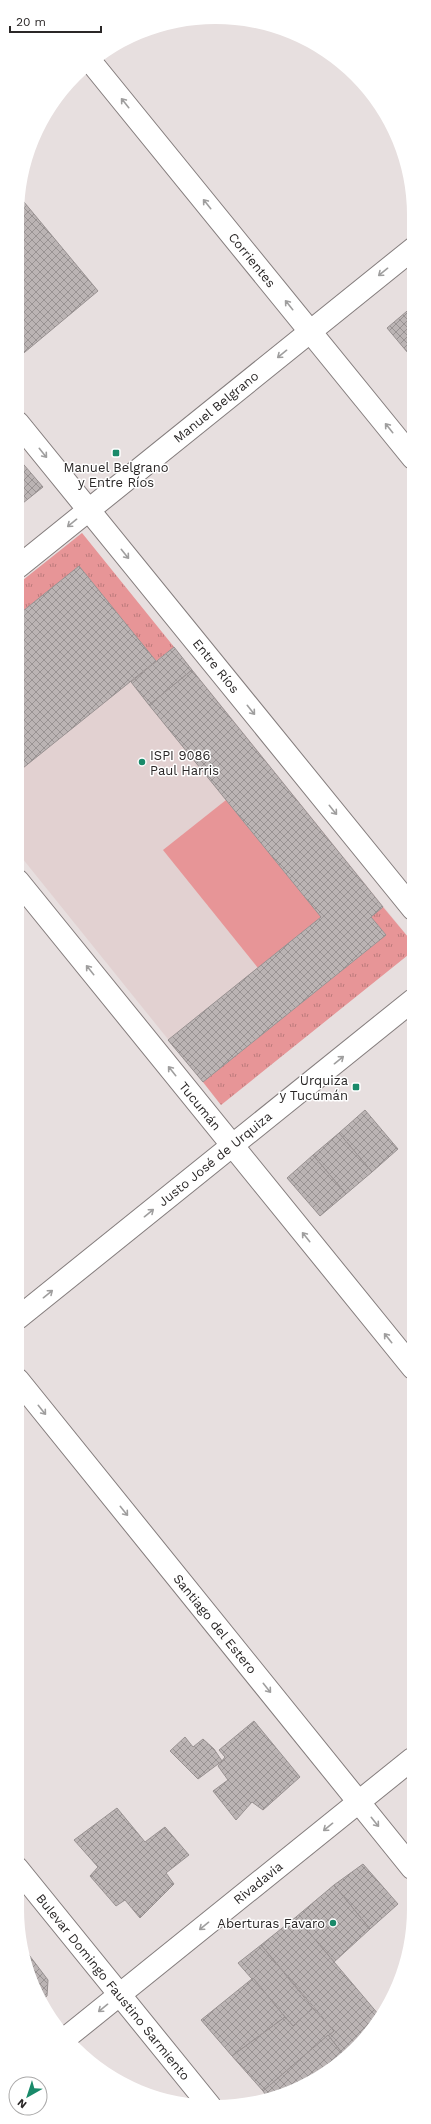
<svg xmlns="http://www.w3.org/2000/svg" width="431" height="2124" viewBox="0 0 431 2124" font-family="'Work Sans',sans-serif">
  <defs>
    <pattern id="grass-tufts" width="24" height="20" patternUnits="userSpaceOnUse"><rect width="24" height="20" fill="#e79597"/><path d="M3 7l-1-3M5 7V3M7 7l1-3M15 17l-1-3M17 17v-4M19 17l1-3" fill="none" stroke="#bb7a7b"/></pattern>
    <pattern id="building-cross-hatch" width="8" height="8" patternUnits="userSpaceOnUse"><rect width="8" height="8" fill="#bbb4b4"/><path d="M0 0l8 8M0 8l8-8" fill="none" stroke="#989292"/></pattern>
  </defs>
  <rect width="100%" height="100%" fill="#e7dfdf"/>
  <polygon fill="#e2d1d1" points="82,533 413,943 413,951 221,1105 18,853 18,584"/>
  <g fill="url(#grass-tufts)">
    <polygon points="82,533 174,647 156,661 79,566 18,615 18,584"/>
    <polygon points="383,907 413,943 413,951 221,1105 203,1082 386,935 371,917"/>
  </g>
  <polygon fill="#e79597" points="226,800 321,917 258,968 163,850"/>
  <g fill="url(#building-cross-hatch)" stroke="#989191">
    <polygon points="19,196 98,291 19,357"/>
    <polygon points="413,306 413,359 387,328"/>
    <polygon points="18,458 43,487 18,507"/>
    <polygon points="79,566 156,661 18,772 18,615"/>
    <polygon points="174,647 192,670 149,705 131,682"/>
    <polygon points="192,670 383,907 371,917 386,935 203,1082 168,1040 321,917 149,705"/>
    <polygon points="365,1110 398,1149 372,1172 339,1133"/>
    <polygon points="339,1133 372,1172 346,1194 313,1155"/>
    <polygon points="313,1155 346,1194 320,1216 287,1178"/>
    <polygon points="254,1721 300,1777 263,1810 252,1802 236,1820 213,1791 228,1780 218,1766 225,1757 219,1750"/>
    <polygon points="185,1737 193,1747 203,1739 214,1749 222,1761 198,1779 170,1751"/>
    <polygon points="117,1808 145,1842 165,1827 189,1855 166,1873 174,1884 140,1918 125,1900 116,1906 90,1876 98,1867 74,1840"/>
    <polygon points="363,1864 398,1904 370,1929 334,1885"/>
    <polygon points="334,1885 370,1929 334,1962 296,1917"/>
    <polygon points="296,1917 379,2015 346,2058 328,2035 334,2031 261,1945"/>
    <polygon points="261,1945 313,2008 293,2026 238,1963"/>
    <polygon points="26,1951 48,1980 47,1996 42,2000 32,1984"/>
    <polygon points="253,1978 285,2017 232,2056 201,2020"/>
    <polygon points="313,2008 334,2031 263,2091 232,2056 285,2017 293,2026"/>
    <polygon points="328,2035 346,2058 279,2097 268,2098 263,2091"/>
  </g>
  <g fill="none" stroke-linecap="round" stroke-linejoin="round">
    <g stroke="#847d7d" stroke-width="24">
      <g id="street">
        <polyline points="91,62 413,458"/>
        <polyline points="18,423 413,909"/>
        <polyline points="18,567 414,248"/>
        <polyline points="18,881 413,1368"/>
        <polyline points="18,1380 412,1868"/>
        <polyline points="67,2037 412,1759"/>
      </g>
    </g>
    <g stroke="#847d7d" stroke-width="24">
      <g id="secondary">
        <polyline points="18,1318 413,1000"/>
        <polyline points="17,1868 210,2106"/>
      </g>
    </g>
    <use href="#street" stroke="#fff" stroke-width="22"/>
    <use href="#secondary" stroke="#fff" stroke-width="22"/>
  </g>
  <defs><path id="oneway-shaft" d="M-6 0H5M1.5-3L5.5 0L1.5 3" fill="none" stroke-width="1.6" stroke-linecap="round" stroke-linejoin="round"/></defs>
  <g stroke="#9f9e9e">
    <use href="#oneway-shaft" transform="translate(125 103) rotate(-129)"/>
    <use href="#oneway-shaft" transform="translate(207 204) rotate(-129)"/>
    <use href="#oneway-shaft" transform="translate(383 272) rotate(141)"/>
    <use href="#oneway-shaft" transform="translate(289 305) rotate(-129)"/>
    <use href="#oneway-shaft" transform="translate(282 354) rotate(141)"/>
    <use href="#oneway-shaft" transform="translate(389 428) rotate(-129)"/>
    <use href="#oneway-shaft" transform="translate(43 453) rotate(51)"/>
    <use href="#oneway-shaft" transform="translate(72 523) rotate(141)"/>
    <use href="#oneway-shaft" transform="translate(125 554) rotate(51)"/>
    <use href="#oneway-shaft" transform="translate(251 710) rotate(51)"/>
    <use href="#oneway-shaft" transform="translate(333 810) rotate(51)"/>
    <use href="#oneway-shaft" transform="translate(90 970) rotate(-129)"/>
    <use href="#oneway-shaft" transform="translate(339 1060) rotate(-39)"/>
    <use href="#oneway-shaft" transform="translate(172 1071) rotate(-129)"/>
    <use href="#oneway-shaft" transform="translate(149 1213) rotate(-39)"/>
    <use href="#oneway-shaft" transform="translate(306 1237) rotate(-129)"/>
    <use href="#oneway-shaft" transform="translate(48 1294) rotate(-39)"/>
    <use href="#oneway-shaft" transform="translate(388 1338) rotate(-129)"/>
    <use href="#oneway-shaft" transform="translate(42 1410) rotate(51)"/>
    <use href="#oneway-shaft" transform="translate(124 1511) rotate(51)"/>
    <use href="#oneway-shaft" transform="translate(267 1688) rotate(51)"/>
    <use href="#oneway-shaft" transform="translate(375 1822) rotate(51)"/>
    <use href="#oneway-shaft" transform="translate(328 1827) rotate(141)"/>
    <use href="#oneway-shaft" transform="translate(204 1926) rotate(141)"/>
    <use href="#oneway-shaft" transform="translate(103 2008) rotate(141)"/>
  </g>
  <g fill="#198a6a" stroke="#fff" stroke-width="1.5">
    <rect x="112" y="449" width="8" height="8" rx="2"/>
    <circle cx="142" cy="762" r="4"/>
    <rect x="352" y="1083" width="8" height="8" rx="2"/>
    <circle cx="333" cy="1923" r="4"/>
  </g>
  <g text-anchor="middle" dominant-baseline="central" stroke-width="3" stroke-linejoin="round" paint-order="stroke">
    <g font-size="13" fill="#2a2727" stroke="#fff">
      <text transform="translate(252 260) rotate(51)">Corrientes</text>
      <text transform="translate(216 407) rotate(-39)">Manuel Belgrano</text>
      <text transform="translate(216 666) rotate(51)">Entre Ríos</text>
      <text transform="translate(200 1106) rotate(51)">Tucumán</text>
      <text transform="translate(215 1159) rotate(-39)">Justo José de Urquiza</text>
      <text transform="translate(215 1624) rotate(51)">Santiago del Estero</text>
      <text transform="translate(258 1883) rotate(-39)">Rivadavia</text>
      <text transform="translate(113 1987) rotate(51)">Bulevar Domingo Faustino Sarmiento</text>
    </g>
    <g font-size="13" fill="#2a2727" stroke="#fff" text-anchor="end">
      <text x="116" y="467" text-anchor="middle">Manuel Belgrano<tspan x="116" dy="15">y Entre Ríos</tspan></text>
      <text x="150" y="755" text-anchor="start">ISPI 9086<tspan x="150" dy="15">Paul Harris</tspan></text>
      <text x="348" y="1080">Urquiza<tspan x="348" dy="15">y Tucumán</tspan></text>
      <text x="325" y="1923">Aberturas Favaro</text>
    </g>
  </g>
  <path d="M0 0H431V2124H0ZM215 24H216A191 191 0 0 1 407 215V1909A191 191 0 0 1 216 2100H215A191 191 0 0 1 24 1909V215A191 191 0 0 1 215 24Z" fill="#fff" fill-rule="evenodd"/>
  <g transform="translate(28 2096) rotate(219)"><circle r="19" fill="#ffffff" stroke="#aaa9a9"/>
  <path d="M0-3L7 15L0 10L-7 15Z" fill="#198a6a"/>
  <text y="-6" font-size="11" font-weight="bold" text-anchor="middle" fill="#2a2727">N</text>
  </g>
  <path d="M10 26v6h91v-6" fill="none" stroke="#2a2727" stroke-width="2"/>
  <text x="16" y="26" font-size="12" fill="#2a2727" stroke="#ffffff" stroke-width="3" paint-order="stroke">20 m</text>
</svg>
